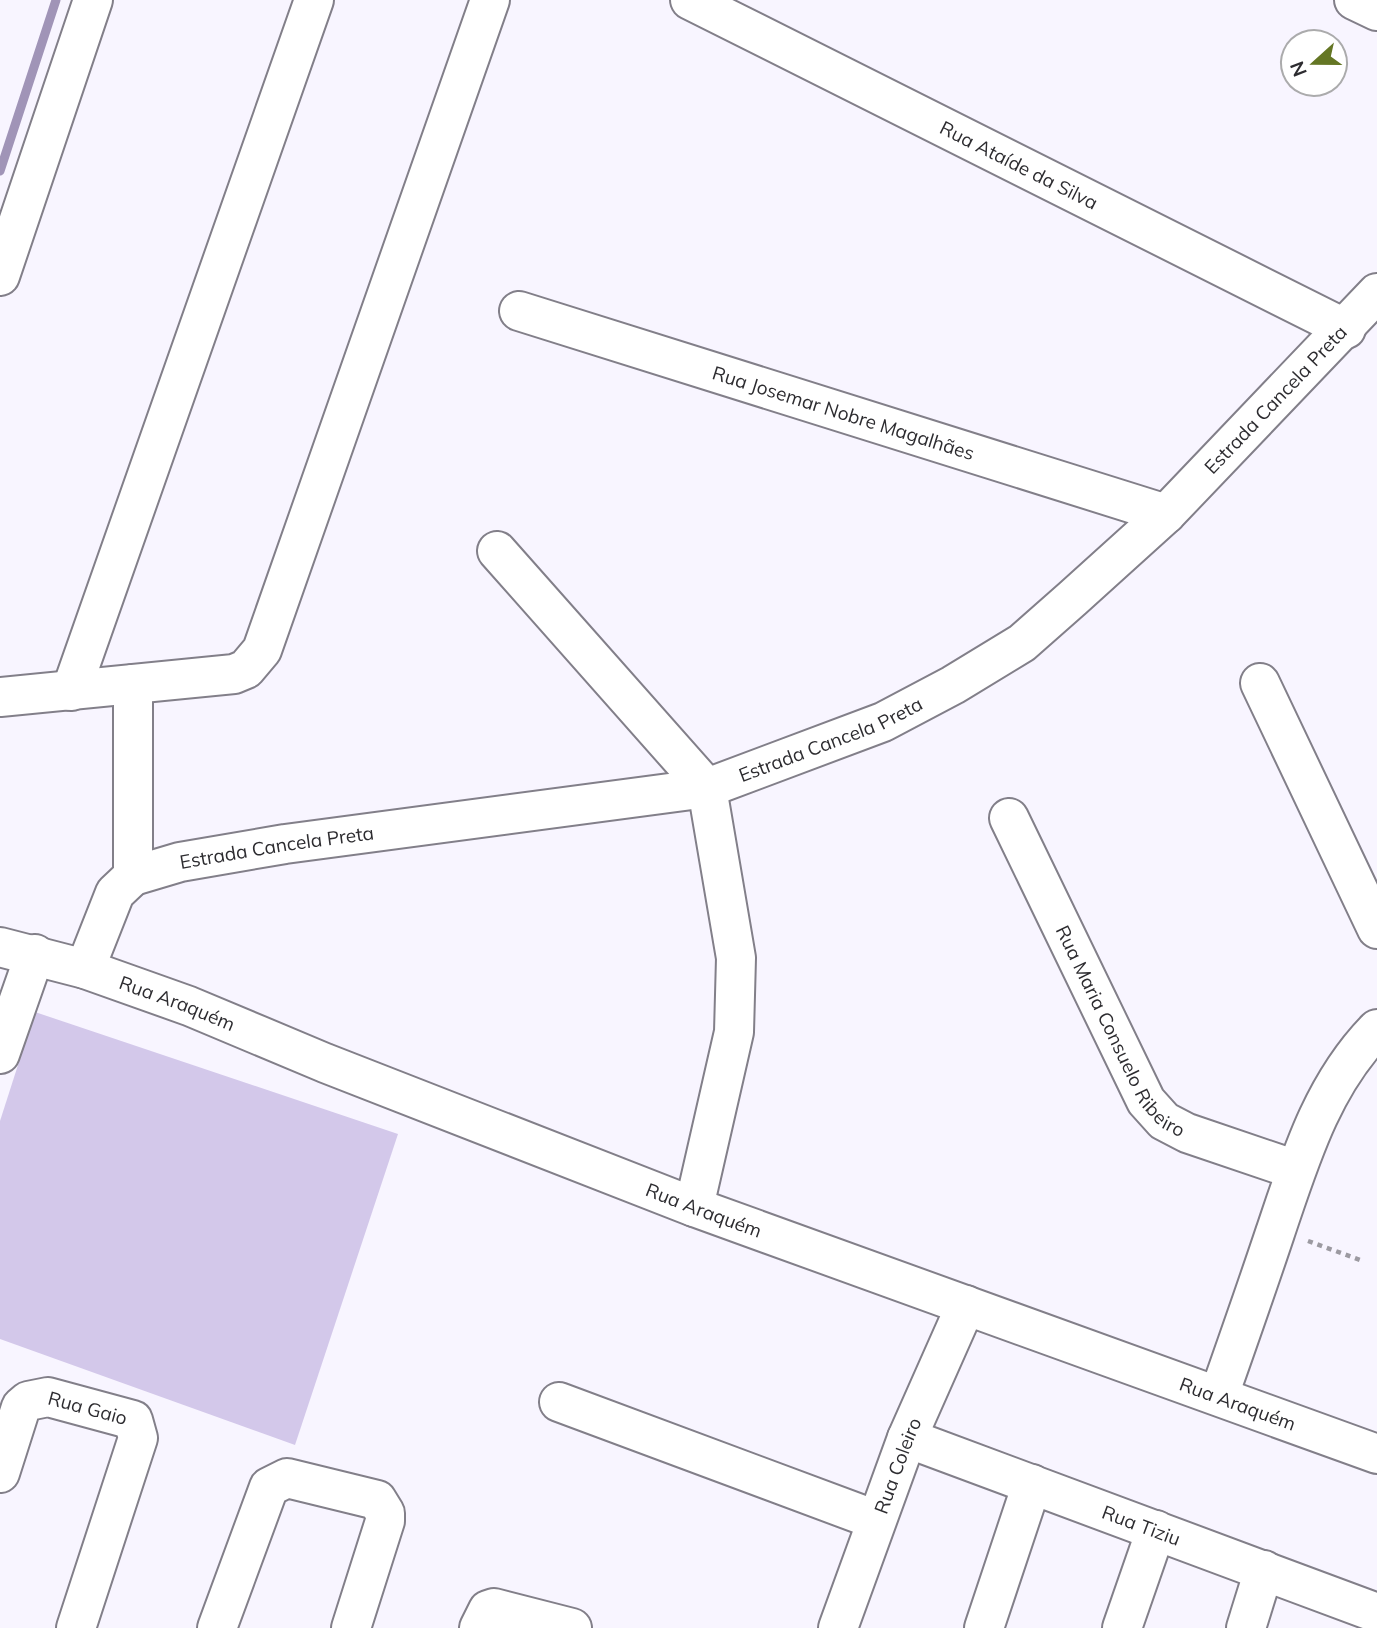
<svg xmlns="http://www.w3.org/2000/svg" width="1377" height="1628" viewBox="0 0 1377 1628" font-family="Mulish,sans-serif">
  <rect width="100%" height="100%" fill="#f8f5ff"/>
  <polygon fill="#d3c8ea" points="35,1012 398,1134 295,1445 0,1339 0,1121"/>
  <g fill="none" stroke-linecap="round" stroke-linejoin="round">
    <polyline stroke="#a094b7" stroke-width="9" points="0,171 56,0"/>
    <g stroke="#827f89" stroke-width="42">
      <g id="minor">
        <path id="s1" d="M690,0L1346,329"/>
        <polyline points="1354,0 1377,11"/>
        <polyline points="0,276 93,0"/>
        <path id="s2" d="M519,311L1166,514"/>
        <polyline points="497,551 707,788 736,958 734,1032 694,1207"/>
        <polyline points="1260,683 1377,929"/>
        <polyline points="71,691 314,0"/>
        <polyline points="0,697 234,674 246,669 262,650 490,0"/>
        <path id="s3" d="M1009,818L1146,1101L1164,1121L1187,1133L1296,1170"/>
        <path id="s4" d="M133,876L180,862L285,844L707,788L883,722L953,685L1022,643L1073,598L1166,514L1377,293"/>
        <path id="s5" d="M0,947L85,969L189,1006L325,1063L694,1207L1377,1454"/>
        <polyline points="85,969 115,893 133,876 133,684"/>
        <polyline points="0,1054 35,954"/>
        <path d="M1219,1395C1238,1341 1257,1287 1275,1233C1300,1159 1322,1085 1377,1029"/>
        <polyline points="559,1402 876,1520"/>
        <path id="s6" d="M907,1438L1377,1613"/>
        <path id="s7" d="M0,1473L21,1407L28,1401L48,1397L133,1420L138,1438L76,1628"/>
        <polyline points="217,1628 269,1487 287,1478 377,1500 385,1513 385,1521 351,1628"/>
        <polyline points="479,1628 488,1610 494,1608 572,1628"/>
        <path id="s8" d="M838,1628L907,1438L966,1305"/>
        <polyline points="984,1628 1032,1484"/>
        <polyline points="1122,1628 1156,1530"/>
        <polyline points="1246,1628 1264,1570"/>
      </g>
    </g>
    <polyline stroke="#9c9aa1" stroke-width="4.5" stroke-dasharray="5 5" stroke-linecap="butt" points="1308,1241 1363,1261"/>
    <use href="#minor" stroke="#fff" stroke-width="38"/>
  </g>
  <g text-anchor="middle" dominant-baseline="central" stroke-width="6" stroke-linejoin="round" paint-order="stroke">
    <g font-size="19" fill="#2d2c30" stroke="#fff">
      <text stroke="none"><textPath href="#s1" startOffset="368">Rua Ataíde da Silva</textPath></text>
      <text stroke="none"><textPath href="#s4" startOffset="1281">Estrada Cancela Preta</textPath></text>
      <text stroke="none"><textPath href="#s2" startOffset="340">Rua Josemar Nobre Magalhães</textPath></text>
      <text stroke="none"><textPath href="#s4" startOffset="714">Estrada Cancela Preta</textPath></text>
      <text stroke="none"><textPath href="#s4" startOffset="147">Estrada Cancela Preta</textPath></text>
      <text stroke="none"><textPath href="#s5" startOffset="186">Rua Araquém</textPath></text>
      <text stroke="none"><textPath href="#s3" startOffset="242">Rua Maria Consuelo Ribeiro</textPath></text>
      <text stroke="none"><textPath href="#s5" startOffset="752">Rua Araquém</textPath></text>
      <text stroke="none"><textPath href="#s5" startOffset="1320">Rua Araquém</textPath></text>
      <text stroke="none"><textPath href="#s7" startOffset="140">Rua Gaio</textPath></text>
      <text stroke="none"><textPath href="#s8" startOffset="173">Rua Coleiro</textPath></text>
      <text stroke="none"><textPath href="#s6" startOffset="250">Rua Tiziu</textPath></text>
    </g>
  </g>
  <g transform="translate(1314 63) rotate(249)"><circle r="33" fill="#ffffff" stroke="#ababac" stroke-width="2"/>
  <path d="M0-5L12 26L0 18L-12 26Z" fill="#647624"/>
  <text y="-10" font-size="19" font-weight="bold" text-anchor="middle" fill="#2d2c30">N</text>
  </g>
</svg>
